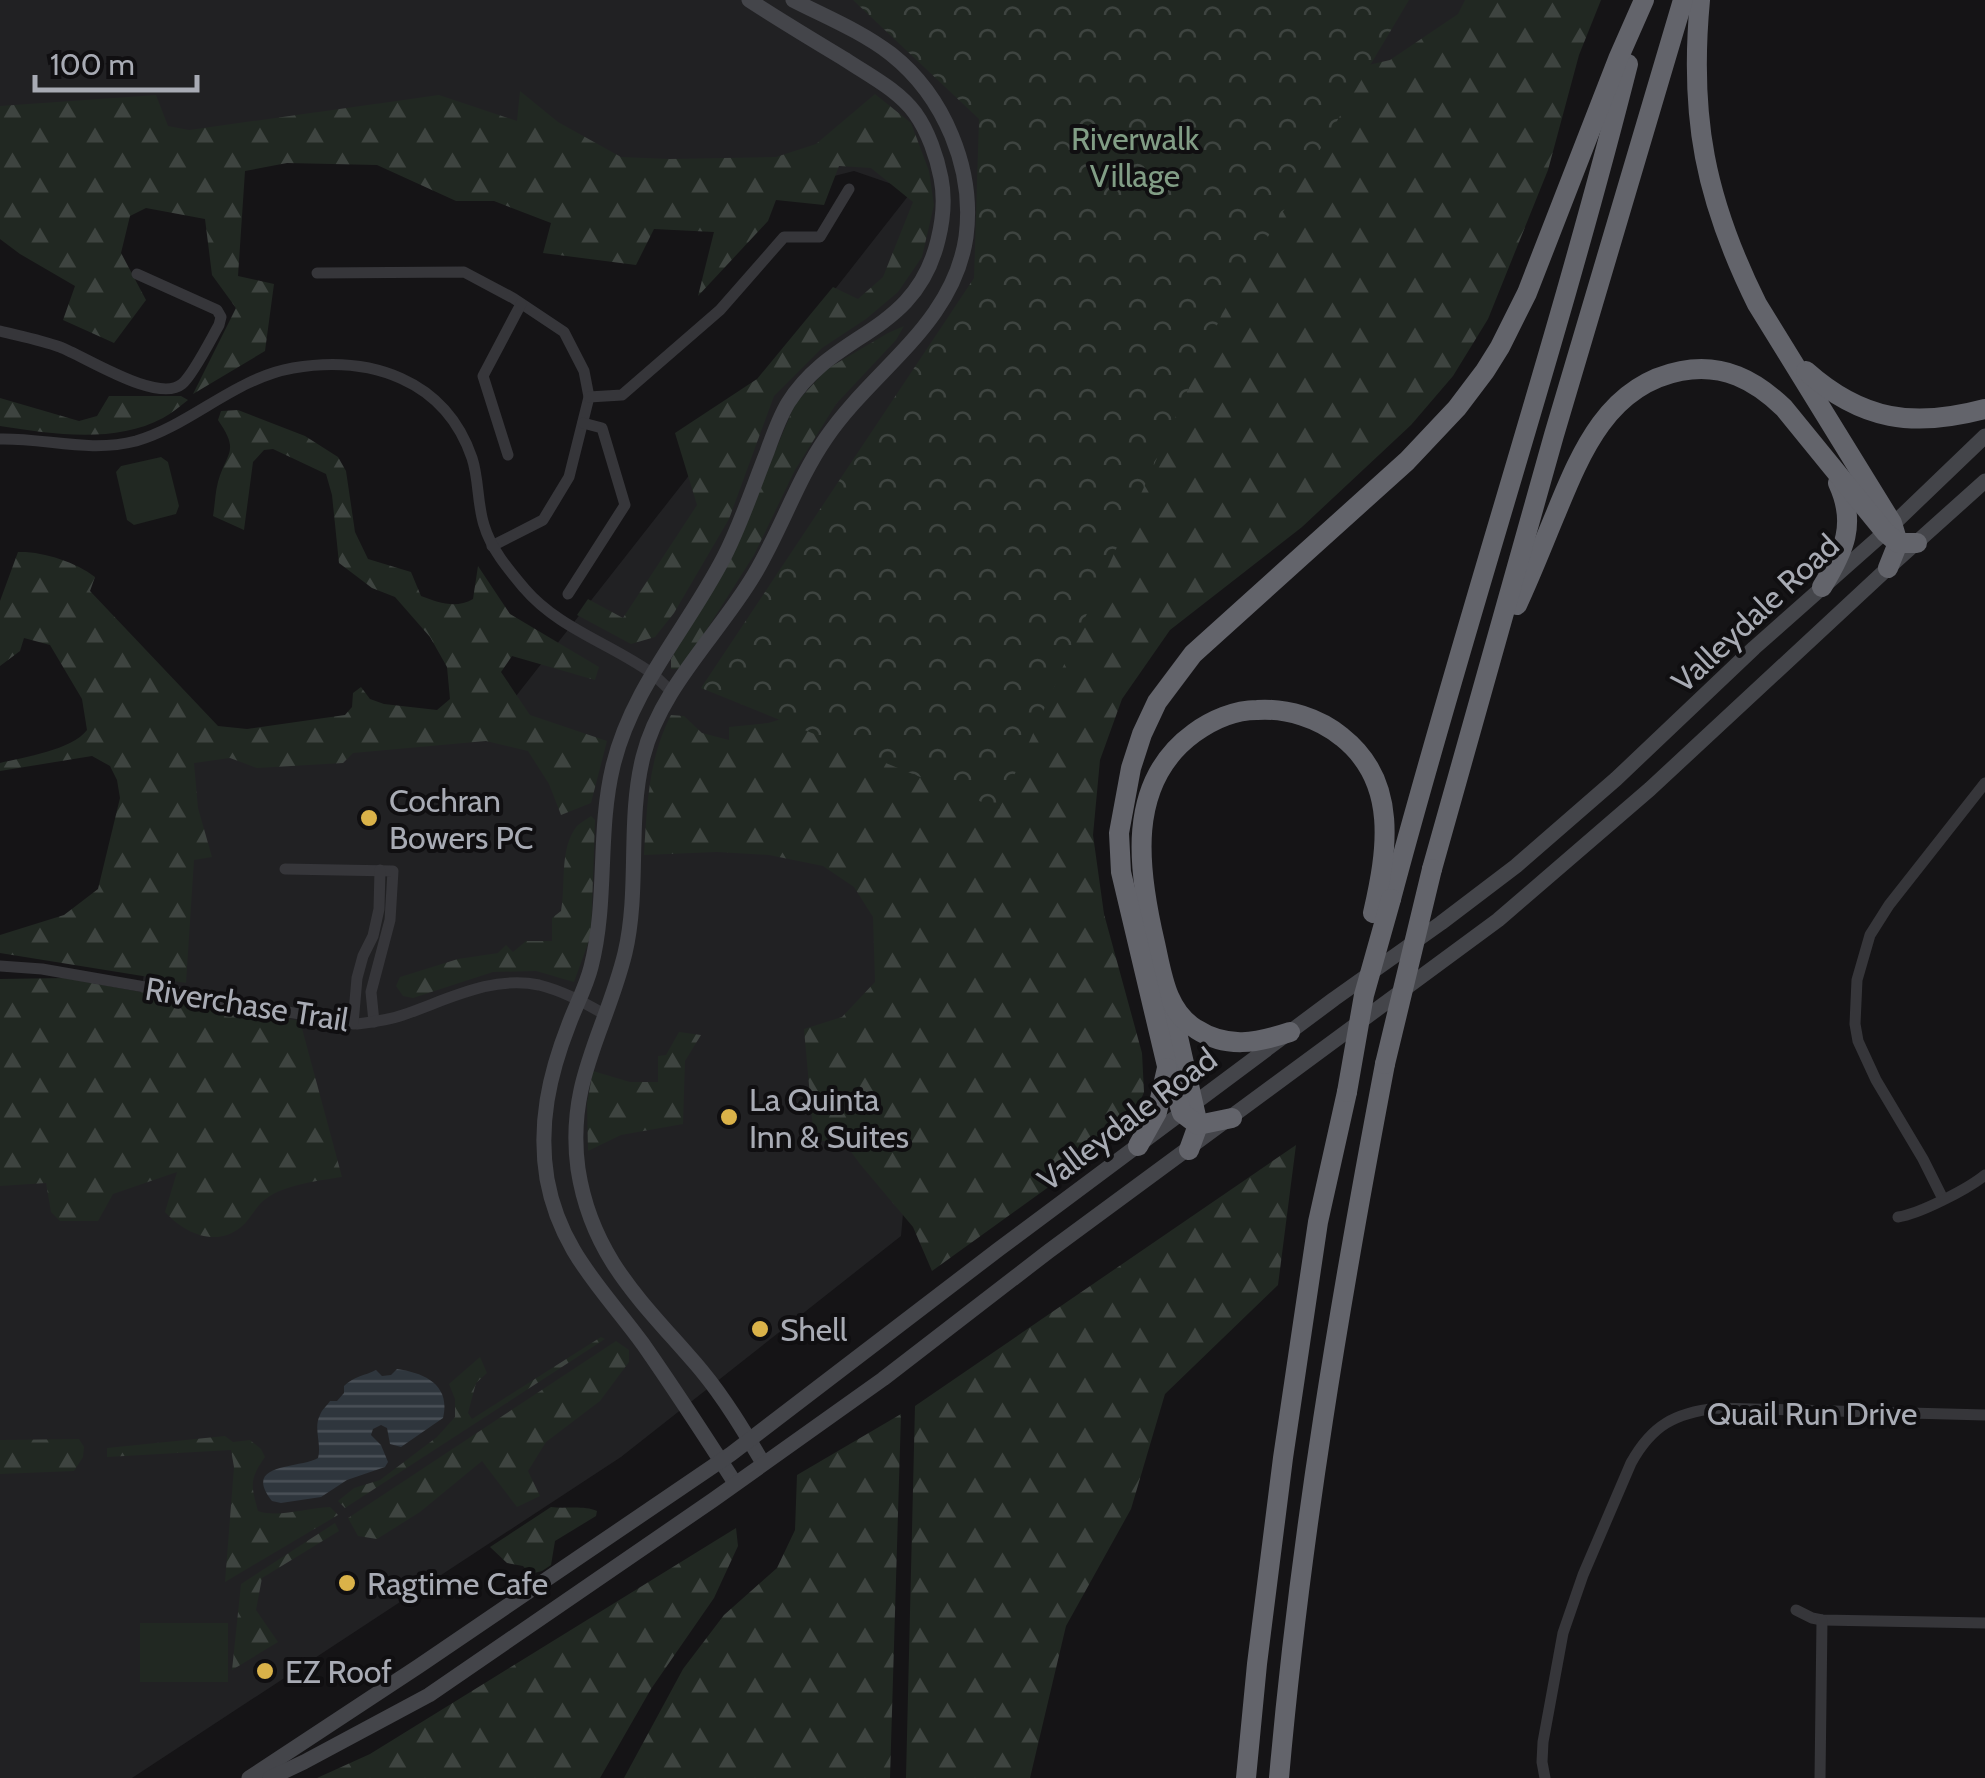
<svg xmlns="http://www.w3.org/2000/svg" width="1985" height="1778" viewBox="0 0 1985 1778" font-family="Cabin,sans-serif">
  <defs>
    <pattern id="forest-firs" width="22" height="20" patternUnits="userSpaceOnUse" patternTransform="scale(2.5)"><rect width="22" height="20" fill="#212822"/><path d="M5 1l3.5 6h-7zM16 11l3.5 6h-7z" fill="#3e4440"/></pattern>
    <pattern id="park-crowns" width="20" height="18" patternUnits="userSpaceOnUse" patternTransform="scale(2.5)"><rect width="20" height="18" fill="#212822"/><path d="M2 6a3 3 0 1 1 6 0M12 15a3 3 0 1 1 6 0" fill="none" stroke="#3e4440"/></pattern>
    <pattern id="water-rules" width="6" height="5" patternUnits="userSpaceOnUse" patternTransform="scale(2.5)"><rect width="6" height="5" fill="#2f363d"/><path d="M0 2.5h6" fill="none" stroke="#4a5057"/></pattern>
  </defs>
  <rect width="100%" height="100%" fill="#151416"/>
  <polygon fill="#212123" points="0,0 1484,0 940,808 901,1236 621,1457 132,1778 0,1778 0,1145 126,1063 188,759 491,728 912,191 854,171 604,234 484,155 0,158"/>
  <g fill="url(#forest-firs)">
    <path d="M1465,0H1601L1579,55L1548,170L1488,319L1453,376L1411,425L1302,527L1170,630L1122,699L1100,760L1093,835L1104,914L1142,1053L1144,1092L1129,1129L932,1271L913,1227L860,1164L843,1141H814L804,1029L842,1017L875,982L873,917L854,887L823,866L769,855L717,852L644,855C647,806 648,760 671,715L684,716L702,733L729,740V727L768,723L822,707L1291,83L1390,60L1458,14Z"/>
    <polygon points="520,91 558,122 621,157 670,159 776,157 816,144 875,94 911,123 929,171 934,205 922,257 898,292 866,319 822,348 774,396 729,519 674,613 655,637 631,644 577,615 588,599 623,618 697,505 675,433 757,379 833,287 858,299 883,277 913,202 871,168 839,166 824,205 776,200 768,221 698,296 714,232 654,229 636,265 543,253 551,223 494,201 456,201 377,165 287,163 245,171 238,276 274,284 265,351 193,394 236,308 212,275 205,219 146,208 130,216 121,253 146,300 114,343 63,320 75,286 20,254 0,239 0,106 156,95 168,126 189,130 439,95 517,121"/>
    <polygon points="904,326 896,340 836,404 795,470 754,555 695,648 679,669 671,669 671,659 732,554 795,404 827,369 888,333"/>
    <path d="M109,396H181L188,400C180,406 172,413 163,418C115,444 51,434 0,426V398L79,421L97,416Z"/>
    <path d="M238,410L305,436L338,457L346,471L355,532L368,559L411,572L421,596C439,603 456,609 473,599L478,566L510,614L599,667L595,680L512,656L501,672L530,715L607,741L591,803L561,815L549,784L528,751L486,741L353,753L343,763L257,768L230,758L194,763L198,808L212,857L194,860L186,983L0,953V935L64,915L98,889L120,798L117,780L110,766L92,756L0,771V763C24,757 72,750 87,730L82,699L50,645L24,638L20,651L0,666V601L18,552C42,551 76,562 95,577L90,591L218,726L247,729L345,715L352,707L353,693L361,687L370,699L384,704L437,710L450,699L447,667L430,637L395,597L372,588L339,563L332,495L326,474L273,449L264,450L253,462L244,530L213,516C215,505 215,493 218,482C227,451 240,452 218,420L221,411Z"/>
    <path d="M591,816L595,820L591,935L574,982L536,971L493,972L413,998L403,996L396,986L400,977L458,959L498,953L506,945L513,952L526,941H552V918L561,911C566,885 559,848 577,826C581,822 587,819 591,816Z"/>
    <path d="M65,978L300,1021L342,1177C322,1180 284,1185 267,1198C256,1205 251,1219 241,1227C216,1248 184,1233 165,1212L177,1172L113,1194L98,1221H60L51,1212L46,1183L0,1186V979Z"/>
    <polygon points="679,1032 701,1035 685,1061 683,1124 621,1135 588,1151 587,1103 593,1071 630,1082 658,1082 658,1056 666,1055"/>
    <polygon points="1296,1145 1278,1285 1165,1394 1131,1509 1066,1626 1030,1778 906,1778 915,1406"/>
    <polygon points="601,1337 605,1339 345,1508 338,1501 354,1488 380,1480 437,1437 455,1417 455,1399 449,1384 480,1357 487,1373 476,1383 468,1413 472,1419"/>
    <polygon points="616,1341 629,1350 629,1362 600,1401 546,1442 528,1471 540,1496 517,1507 482,1461 420,1512 377,1539 358,1536 348,1518"/>
    <polygon points="901,1414 890,1778 624,1778 683,1669 724,1615 777,1568 795,1530 797,1475"/>
    <path d="M225,1436L233,1442L250,1440L261,1449L265,1457C249,1480 251,1485 258,1511C278,1518 307,1508 330,1507L338,1515L225,1582L234,1467L231,1450L107,1457V1448Z"/>
    <polygon points="79,1439 84,1447 83,1457 74,1471 0,1474 0,1440"/>
    <path d="M551,1507C565,1509 584,1505 597,1511L596,1516L555,1541L551,1565L542,1571L530,1574L523,1566L507,1563L490,1547Z"/>
    <polygon points="335,1523 339,1531 262,1578 256,1610 278,1642 232,1670 241,1584"/>
    <polygon points="736,1528 738,1546 714,1598 651,1689 600,1778 317,1778 370,1754"/>
  </g>
  <polygon fill="url(#park-crowns)" points="853,0 1409,0 1222,314 999,809 701,688 974,278 979,119"/>
  <g fill="#212822">
    <polygon points="161,457 168,462 179,506 176,514 134,525 127,520 116,472 121,466"/>
    <rect x="140" y="1623" width="88" height="59"/>
  </g>
  <path fill="url(#water-rules)" d="M397,1369C425,1373 451,1385 443,1418L401,1447L390,1444L387,1428L381,1425L373,1429L371,1435L381,1445L388,1462L385,1467L347,1480L321,1497L281,1503L272,1501C241,1462 300,1469 318,1458C322,1444 313,1428 320,1415C322,1409 327,1406 330,1401H337L344,1393V1386C354,1376 364,1376 376,1370L382,1376L391,1375Z"/>
  <g fill="none" stroke-linecap="round" stroke-linejoin="round">
    <g stroke="#36363a" stroke-width="11">
      <polyline points="317,273 464,272 513,298 564,332 584,371 589,397 569,477 543,520 492,546"/>
      <path d="M0,331C20,336 41,340 60,347C86,357 158,404 182,384C193,375 211,339 219,325L221,317L217,310L137,274"/>
      <polyline points="589,397 622,395 720,310 784,237 820,237 849,189"/>
      <path d="M0,439C46,438 89,453 136,441C191,425 235,378 293,368C370,355 445,379 472,458C479,479 477,503 484,525C491,549 508,569 524,588C558,628 609,643 650,672C658,678 665,686 672,692"/>
      <polyline points="508,455 483,376 521,304"/>
      <polyline points="568,594 625,505 602,428 583,423"/>
      <polyline points="285,869 393,871 390,920 371,992 374,1022"/>
      <path d="M0,966L42,969L357,1024C373,1022 389,1020 403,1015C447,1000 492,975 539,985C563,991 583,1002 604,1014"/>
      <polyline points="353,1024 357,978 363,956 373,936 379,909 380,870"/>
      <polyline points="1943,1199 1923,1159 1876,1080 1858,1041 1855,1024 1857,980 1870,935 1889,905 1985,783"/>
      <path d="M1898,1217C1919,1214 1968,1189 1985,1175"/>
      <polyline points="1796,1610 1812,1618 1822,1620 1985,1623"/>
      <path d="M1545,1778L1542,1762L1543,1742L1563,1633L1583,1575L1631,1463C1652,1425 1675,1413 1717,1408L1985,1415"/>
      <polyline points="1820,1778 1822,1620"/>
    </g>
    <g stroke="#44454a" stroke-width="15">
      <path d="M763,1463C744,1431 725,1399 701,1370C645,1304 592,1260 578,1169C566,1082 606,1031 625,953C640,889 627,821 643,757C660,688 719,634 754,575C781,530 797,480 826,438C873,369 953,325 966,237C975,169 944,96 891,54C861,31 826,17 793,0"/>
      <path d="M735,1483C705,1436 675,1390 643,1344C602,1288 560,1251 547,1179C538,1125 549,1075 569,1024C576,1005 586,987 591,967C608,901 597,832 613,766C632,687 687,629 724,557C741,524 753,487 767,452C773,435 779,418 788,403C834,330 915,335 938,240C943,220 945,198 941,178C937,157 928,131 915,113C898,90 870,76 846,60C813,40 781,21 749,0"/>
      <polyline points="249,1778 419,1666 731,1454 999,1249 1334,999 1441,923 1516,866 1616,779 1754,648 1885,532 1985,436"/>
      <polyline points="270,1778 304,1762 429,1695 713,1500 883,1379 1049,1251 1498,920 1650,789 1888,568 1985,481"/>
    </g>
    <g stroke="#63646b" stroke-width="20">
      <path d="M1700,0C1689,117 1705,199 1757,304L1892,523L1898,543L1888,568"/>
      <path d="M1806,371C1862,421 1914,428 1985,409"/>
      <path d="M1822,587C1844,551 1857,524 1838,483"/>
      <path d="M1517,605C1531,575 1543,544 1556,513C1581,452 1608,385 1681,371C1723,363 1755,380 1784,408L1885,532L1898,543H1917"/>
      <polyline points="1432,869 1554,435 1683,0"/>
      <path d="M1391,899C1465,620 1557,345 1628,64"/>
      <polyline points="1171,1006 1198,1125 1189,1150"/>
      <path d="M1290,1032C1257,1043 1227,1049 1196,1029C1166,1011 1162,974 1155,943C1138,871 1125,783 1194,733C1212,720 1235,710 1257,710C1287,708 1319,718 1342,737C1399,782 1387,852 1373,913"/>
      <polyline points="1232,1118 1198,1125 1182,1113 1167,1066 1121,872 1119,833 1131,768 1142,734 1157,702 1193,654 1407,461 1457,408 1485,371 1500,347 1527,293 1618,59 1644,0"/>
      <polyline points="1138,1146 1157,1112 1167,1068"/>
      <polyline points="1246,1778 1257,1664 1283,1458 1318,1222 1347,1092"/>
      <path d="M1279,1778C1300,1538 1340,1301 1385,1064"/>
    </g>
    <g stroke="#63646b" stroke-width="20">
      <polyline points="1385,1064 1432,869"/>
      <polyline points="1347,1092 1364,995 1391,899"/>
    </g>
  </g>
  <g fill="#dab249" stroke="#100f11" stroke-width="4">
    <circle cx="369" cy="818" r="10"/>
    <circle cx="729" cy="1117" r="10"/>
    <circle cx="760" cy="1329" r="10"/>
    <circle cx="347" cy="1583" r="10"/>
    <circle cx="265" cy="1671" r="10"/>
  </g>
  <g text-anchor="middle" dominant-baseline="central" stroke-width="8" stroke-linejoin="round" paint-order="stroke">
    <g font-size="32" fill="#819d85" stroke="#100f11">
      <text x="1135" y="138">Riverwalk<tspan x="1135" dy="37">Village</tspan></text>
    </g>
    <g font-size="32" fill="#a8abb4" stroke="#100f11">
      <text transform="translate(1755 613) rotate(-43)">Valleydale Road</text>
      <text transform="translate(247 1004) rotate(9)">Riverchase Trail</text>
      <text transform="translate(1127 1119) rotate(-37)">Valleydale Road</text>
      <text x="1812" y="1413">Quail Run Drive</text>
    </g>
    <g font-size="32" fill="#a8abb4" stroke="#100f11" text-anchor="start">
      <text x="389" y="800">Cochran<tspan x="389" dy="37">Bowers PC</tspan></text>
      <text x="749" y="1099">La Quinta<tspan x="749" dy="37">Inn &amp; Suites</tspan></text>
      <text x="780" y="1329">Shell</text>
      <text x="367" y="1583">Ragtime Cafe</text>
      <text x="285" y="1671">EZ Roof</text>
    </g>
  </g>
  <path d="M35 75v15h162v-15" fill="none" stroke="#a8abb4" stroke-width="5"/>
  <text x="50" y="75" font-size="30" fill="#a8abb4" stroke="#100f11" stroke-width="8" paint-order="stroke">100 m</text>
</svg>
